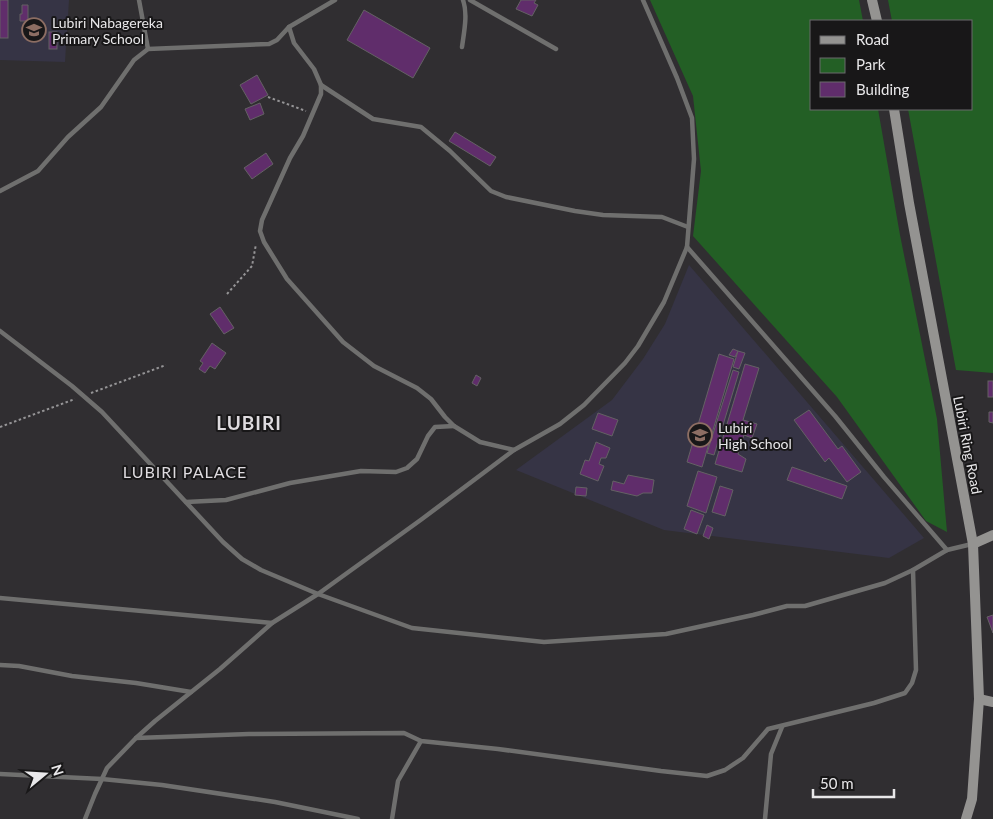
<svg xmlns="http://www.w3.org/2000/svg" width="993" height="819" viewBox="0 0 993 819" font-family="Lato,sans-serif">
  <rect width="100%" height="100%" fill="#302e31"/>
  <g fill="#363445">
    <polygon points="0,0 69,0 65,62 0,60"/>
    <polygon points="689,265 924,538 889,558 664,530 516,470 612,400 643,359 665,324"/>
  </g>
  <g fill="#235f25">
    <polygon points="650,0 859,0 863,21 812,21 812,109 878,109 900,235 937,419 947,532 926,521 837,397 693,236 701,171 693,96"/>
    <polygon points="888,0 993,0 993,373 956,370 908,109 972,109 972,21 892,21"/>
  </g>
  <g fill="#602d6b" stroke="#646164">
    <rect x="0" y="0" width="8" height="38"/>
    <polygon points="521,0 536,0 534,3 538,5 532,16 516,9"/>
    <polygon points="22,5 28,5 28,21 20,21 20,14 22,14"/>
    <polygon points="364,10 430,48 413,78 347,40"/>
    <rect x="49" y="32" width="8" height="17"/>
    <polygon points="257,75 268,95 251,104 240,85"/>
    <polygon points="260,103 264,114 250,120 245,109"/>
    <polygon points="455,132 496,157 490,166 449,141"/>
    <polygon points="266,153 273,164 252,179 244,168"/>
    <polygon points="220,307 234,328 224,334 210,314"/>
    <polygon points="212,343 226,353 215,369 210,366 205,373 199,369 203,363 200,361"/>
    <polygon points="733,349 738,351 735,357 729,355"/>
    <polygon points="738,351 745,353 739,369 733,367"/>
    <polygon points="719,354 734,359 702,467 687,462"/>
    <polygon points="745,364 759,368 743,420 757,424 752,438 744,435 738,454 746,459 742,472 715,464"/>
    <polygon points="733,370 739,372 714,455 707,453"/>
    <polygon points="476,375 481,378 477,386 472,383"/>
    <rect x="988" y="381" width="5" height="16"/>
    <polygon points="809,410 838,449 842,446 861,472 847,482 829,458 825,462 794,420"/>
    <polygon points="989,412 993,412 993,423 989,422"/>
    <polygon points="598,413 618,420 612,436 592,429"/>
    <polygon points="596,442 610,448 606,458 601,458 599,464 604,466 598,481 580,474 585,460 589,461"/>
    <polygon points="792,467 847,486 842,499 787,480"/>
    <polygon points="698,471 717,477 706,513 687,506"/>
    <polygon points="628,475 654,480 652,493 643,493 637,496 611,490 613,481 624,484"/>
    <polygon points="720,486 733,490 725,516 712,512"/>
    <polygon points="576,487 587,488 586,496 575,495"/>
    <polygon points="691,510 704,515 697,534 684,529"/>
    <polygon points="707,525 713,528 709,539 703,536"/>
    <polygon points="993,615 993,633 987,617"/>
  </g>
  <g fill="none" stroke-linecap="round" stroke-linejoin="round">
    <g stroke="#959496" stroke-width="2" stroke-dasharray="2.5 2.5" stroke-linecap="butt">
      <polyline points="268,97 306,111"/>
      <polyline points="227,294 252,266 256,244"/>
      <polyline points="91,393 166,365"/>
      <polyline points="0,427 75,399"/>
    </g>
    <g stroke="#6f6f6e" stroke-width="4.5">
      <polyline points="139,0 148,49"/>
      <polyline points="470,0 556,49"/>
      <polyline points="289,27 294,43 314,69 321,85 321,94 303,136 290,158 262,220 260,231 264,242 287,279 343,342 374,366 417,388 431,399 445,417 454,426 480,442 514,450"/>
      <path d="M462,47C464,32 468,14 463,0"/>
      <polyline points="321,85 373,119 421,127 450,151 491,191 506,197 575,211 603,215 662,217 688,227"/>
      <polyline points="0,191 38,171 68,137 101,107 134,60 148,49 269,44 277,40 289,27 335,0"/>
      <polyline points="687,247 835,416 884,477 947,550"/>
      <polyline points="0,331 72,386 102,412 223,542 242,559 261,570 318,594 412,628 544,642 666,634 753,615 787,606 805,606 885,583 913,570 947,550 972,544"/>
      <polyline points="186,502 226,500 290,483 361,471 396,472 407,468 417,459 428,436 435,427 454,426"/>
      <polyline points="0,598 272,623"/>
      <polyline points="0,665 19,666 72,676 136,683 191,692"/>
      <polyline points="136,738 249,734 404,733 421,741 498,749 661,771 707,776 725,770 743,758 768,729 874,703 905,693 912,683 916,670 913,570"/>
      <polyline points="0,774 102,779 162,785 275,802 358,819"/>
      <polyline points="85,819 95,794 107,768 136,738 155,721 220,669 272,623 318,594 422,519 514,450 560,424 584,405 625,363 638,346 664,302 687,247 694,159 692,118 677,78 643,0"/>
      <polyline points="392,819 398,781 421,741"/>
      <polyline points="765,819 771,754 782,727"/>
    </g>
    <g stroke="#949391" stroke-width="10">
      <polyline points="872,0 877,21"/>
      <polyline points="894,109 909,203 973,544 979,699 972,799 966,819"/>
      <polyline points="973,544 993,535"/>
      <polyline points="979,699 993,702"/>
    </g>
  </g>
  <defs>
    <g id="school-ring" transform="scale(1.25)"><circle r="9.5" fill="#181718" stroke="#8d6e63" stroke-width="1.5"/><path d="M0-5L7-2L0 1L-7-2ZM-4 1L0 2.5L4 1V4Q0 6-4 4Z" fill="#8d6e63"/></g>
  </defs>
  <g fill-rule="evenodd">
    <use href="#school-ring" x="34" y="30"/>
    <use href="#school-ring" x="700" y="435"/>
  </g>
  <g text-anchor="middle" dominant-baseline="central" stroke-width="4" stroke-linejoin="round" paint-order="stroke">
    <g font-size="14" fill="#e8e7e9" stroke="#181718" text-anchor="start">
      <text x="52" y="22">Lubiri Nabagereka<tspan x="52" dy="16">Primary School</tspan></text>
      <text x="718" y="427">Lubiri<tspan x="718" dy="16">High School</tspan></text>
    </g>
    <g font-size="14" fill="#e8e7e9" stroke="#181718">
      <text transform="translate(968 445) rotate(79)">Lubiri Ring Road</text>
    </g>
    <g font-size="16" letter-spacing="1" fill="#dedbdf" stroke="#181718">
      <text x="185" y="471">LUBIRI PALACE</text>
    </g>
    <g font-size="19" font-weight="bold" letter-spacing="1" fill="#dedbdf" stroke="#181718">
      <text x="249" y="422">LUBIRI</text>
    </g>
  </g>
  <rect x="810" y="20" width="162" height="90" fill="#181718" stroke="#6b6a6c"/>
  <rect x="820" y="36" width="25" height="8" fill="#949391" stroke="#6b6a6c"/>
  <text x="856" y="45" font-size="15" fill="#e8e7e9">Road</text>
  <rect x="820" y="58" width="25" height="15" fill="#235f25" stroke="#6b6a6c"/>
  <text x="856" y="70" font-size="15" fill="#e8e7e9">Park</text>
  <rect x="820" y="82" width="25" height="15" fill="#602d6b" stroke="#6b6a6c"/>
  <text x="856" y="95" font-size="15" fill="#e8e7e9">Building</text>
  <g transform="translate(45 774) rotate(72)" stroke="#181718" stroke-width="4" paint-order="stroke">
  <path d="M0-4L9 19L0 12L-9 19Z" fill="#e8e7e9"/>
  <text y="-8" font-size="14" font-weight="bold" text-anchor="middle" fill="#e8e7e9">N</text>
  </g>
  <path d="M813 789v8h81v-8" fill="none" stroke="#e8e7e9" stroke-width="2.5"/>
  <text x="820" y="789" font-size="15" fill="#e8e7e9" stroke="#181718" stroke-width="4" paint-order="stroke">50 m</text>
</svg>
